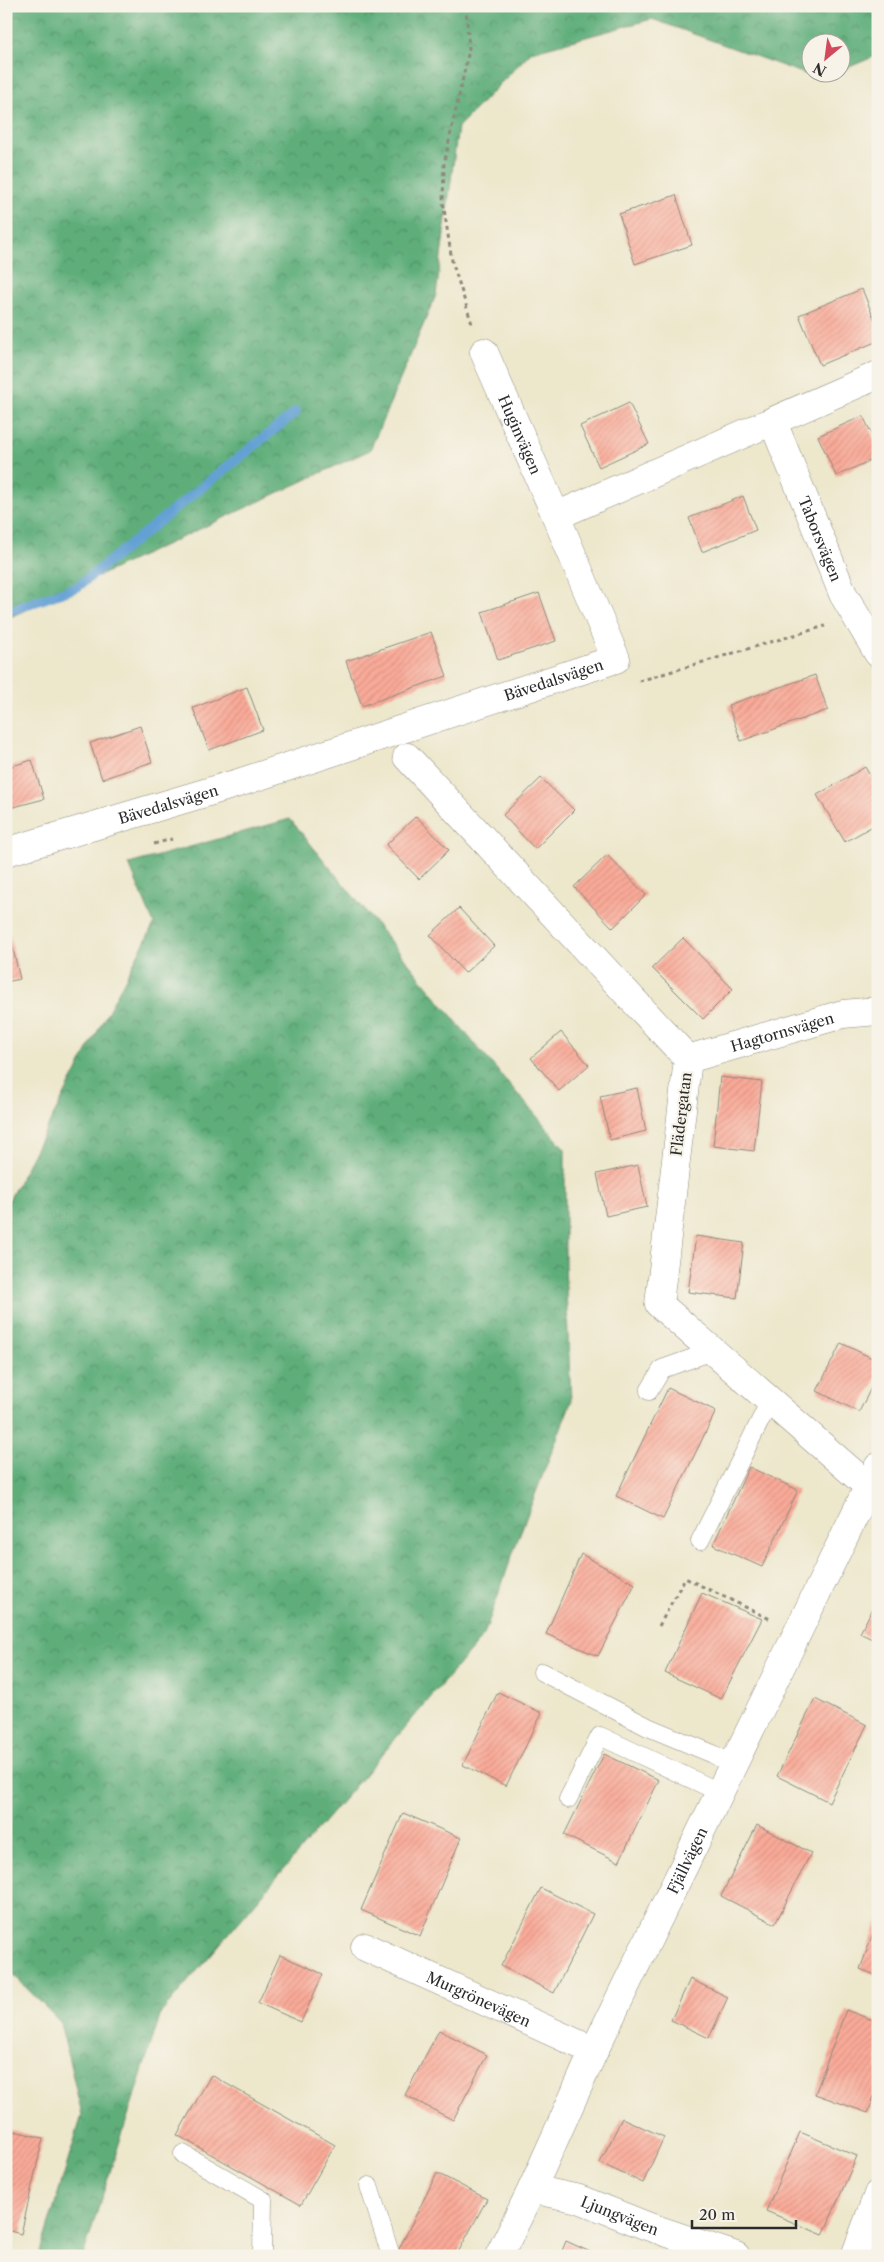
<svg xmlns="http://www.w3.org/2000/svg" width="884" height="2262" viewBox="0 0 884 2262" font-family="'Libre Caslon Text',serif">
  <defs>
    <pattern id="forest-crowns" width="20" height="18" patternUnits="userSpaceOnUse" patternTransform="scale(1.25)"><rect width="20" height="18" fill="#5eae7a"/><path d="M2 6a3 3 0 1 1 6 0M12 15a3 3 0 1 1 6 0" fill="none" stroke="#4e8e64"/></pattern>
    <pattern id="building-hatch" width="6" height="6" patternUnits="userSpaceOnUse" patternTransform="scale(1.25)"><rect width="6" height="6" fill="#faaa98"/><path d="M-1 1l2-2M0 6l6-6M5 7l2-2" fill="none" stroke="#d69283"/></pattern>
  </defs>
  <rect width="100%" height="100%" fill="#f7f3e8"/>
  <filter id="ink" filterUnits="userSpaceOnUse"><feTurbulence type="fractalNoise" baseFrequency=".02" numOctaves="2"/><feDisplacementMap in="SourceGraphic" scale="10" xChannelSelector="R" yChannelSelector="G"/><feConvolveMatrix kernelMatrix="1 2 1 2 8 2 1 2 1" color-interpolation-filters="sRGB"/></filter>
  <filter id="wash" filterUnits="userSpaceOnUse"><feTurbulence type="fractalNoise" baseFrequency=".0096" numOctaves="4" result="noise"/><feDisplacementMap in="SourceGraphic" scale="20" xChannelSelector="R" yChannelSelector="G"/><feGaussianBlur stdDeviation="1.12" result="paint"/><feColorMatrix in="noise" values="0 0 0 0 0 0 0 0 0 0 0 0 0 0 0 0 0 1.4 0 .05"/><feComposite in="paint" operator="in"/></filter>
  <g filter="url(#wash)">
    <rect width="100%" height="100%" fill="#ede7cc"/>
    <g fill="url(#forest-crowns)" stroke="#446c52">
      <polygon points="6,6 878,6 878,55 842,70 842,42 812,42 812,72 835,73 819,79 652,19 531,52 458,127 436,295 370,450 6,619"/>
      <polygon points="290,819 473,1042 565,1149 565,1265 571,1402 519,1536 484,1635 161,2013 83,2256 39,2256 82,2115 60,2022 6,1967 6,1206 154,924 129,864"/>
    </g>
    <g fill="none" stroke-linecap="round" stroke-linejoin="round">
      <polyline stroke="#64a0d4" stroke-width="10" points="6,612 77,587 296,412"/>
    </g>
    <g id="blocks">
      <g fill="url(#building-hatch)">
        <polygon points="676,195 692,245 635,264 619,214"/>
        <polygon points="862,289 878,328 878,341 820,365 799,315"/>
        <polygon points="629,403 649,444 599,467 580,426"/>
        <polygon points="863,416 878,447 878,457 836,476 818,436"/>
        <polygon points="743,496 756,530 702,552 689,518"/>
        <polygon points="539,593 556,641 498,660 482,612"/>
        <polygon points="431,632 447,676 362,706 346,661"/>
        <polygon points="815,675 828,710 741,741 728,705"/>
        <polygon points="247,687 263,730 209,750 193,708"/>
        <polygon points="140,726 152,762 102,779 90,743"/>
        <polygon points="32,760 44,799 6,809 6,768"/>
        <polygon points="865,767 878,789 878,823 845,842 817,795"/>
        <polygon points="541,778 574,810 535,849 503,815"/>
        <polygon points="416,816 449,850 419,879 386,845"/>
        <polygon points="607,855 646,895 613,928 574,887"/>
        <polygon points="459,908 494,946 465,973 430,935"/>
        <polygon points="10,936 20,979 6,982 6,937"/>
        <polygon points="683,938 733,989 703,1019 652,968"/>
        <polygon points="561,1032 589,1065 559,1091 531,1058"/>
        <polygon points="720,1077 762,1082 754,1151 713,1146"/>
        <polygon points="637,1088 646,1131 610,1140 600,1096"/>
        <polygon points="638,1165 647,1207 606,1216 597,1174"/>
        <polygon points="696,1236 744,1243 737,1298 688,1292"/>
        <polygon points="841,1343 878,1361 878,1374 859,1412 817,1391"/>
        <polygon points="668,1388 716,1411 663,1519 616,1496"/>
        <polygon points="749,1467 798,1490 762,1567 713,1545"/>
        <polygon points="581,1554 635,1584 598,1656 546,1634"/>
        <polygon points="702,1593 762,1619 721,1699 665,1673"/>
        <polygon points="878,1598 878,1642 860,1633"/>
        <polygon points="498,1692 542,1713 506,1786 463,1765"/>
        <polygon points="815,1699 867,1725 829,1802 777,1776"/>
        <polygon points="604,1754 659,1780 619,1862 564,1835"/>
        <polygon points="403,1813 461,1838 420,1936 361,1910"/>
        <polygon points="757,1825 811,1853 775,1924 721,1896"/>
        <polygon points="541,1888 593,1914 554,1993 501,1966"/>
        <polygon points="878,1920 878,1976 860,1969"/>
        <polygon points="280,1955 323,1974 301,2022 258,2003"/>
        <polygon points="690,1979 728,1997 709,2038 671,2020"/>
        <polygon points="846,2010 878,2022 878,2086 868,2113 815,2094"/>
        <polygon points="439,2030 487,2055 453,2120 405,2095"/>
        <polygon points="211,2075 335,2145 301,2205 177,2135"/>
        <polygon points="622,2118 664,2137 643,2183 600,2163"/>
        <polygon points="6,2129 43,2138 21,2234 6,2230"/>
        <polygon points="800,2132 857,2156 823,2235 766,2211"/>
        <polygon points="437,2173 487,2199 456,2256 404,2256 397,2253"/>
        <polygon points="566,2241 599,2256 560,2256"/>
      </g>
    </g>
  </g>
  <g filter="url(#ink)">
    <use href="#blocks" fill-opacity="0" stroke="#8c897c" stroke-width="1"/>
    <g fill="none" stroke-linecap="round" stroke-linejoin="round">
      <g stroke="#8c897c" stroke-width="19">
        <g id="service">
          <polyline points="649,1391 662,1369 713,1351"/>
          <polyline points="700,1541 770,1401"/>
          <polyline points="542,1672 648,1727 713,1754 733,1765"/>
          <polyline points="568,1799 600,1736 719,1792"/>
          <polyline points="183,2154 263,2200 262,2256"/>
          <polyline points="369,2186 391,2256"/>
        </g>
      </g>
      <g stroke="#8c897c" stroke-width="29">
        <g id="minor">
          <path id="s1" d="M484,352L556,516"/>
          <path id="s2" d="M773,422L843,594L878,653"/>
          <polyline points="407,757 688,1059 659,1304 868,1486"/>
          <path id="s3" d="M6,852L235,784L616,659L556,516L878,375"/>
          <path id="s4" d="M688,1059L843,1014L878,1011"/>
          <path id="s5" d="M365,1947L594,2051"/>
          <path id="s6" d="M532,2189L579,2199L647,2226L736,2256"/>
          <path id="s7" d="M499,2256L532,2189L594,2051L878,1467"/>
          <polyline points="855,2256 878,2194"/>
        </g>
      </g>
      <g stroke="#8c897c" stroke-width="3" stroke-dasharray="4 4" stroke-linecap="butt">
        <polyline points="466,6 469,50 444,164 443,202 452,261 472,324"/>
        <polyline points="639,681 825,626"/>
        <polyline points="154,844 172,839"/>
        <polyline points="659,1626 685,1578 770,1619"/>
      </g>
      <use href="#service" stroke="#fff" stroke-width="18"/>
      <use href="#minor" stroke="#fff" stroke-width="28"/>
    </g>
  </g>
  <g text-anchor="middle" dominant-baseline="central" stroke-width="4.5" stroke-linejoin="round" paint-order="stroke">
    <g font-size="15" fill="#2b2b2b" stroke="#f7f3e8">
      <text stroke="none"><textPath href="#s1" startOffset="90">Huginvägen</textPath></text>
      <text stroke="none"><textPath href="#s2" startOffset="126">Taborsvägen</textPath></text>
      <text stroke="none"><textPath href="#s3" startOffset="574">Bävedalsvägen</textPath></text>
      <text stroke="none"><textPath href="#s3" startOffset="169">Bävedalsvägen</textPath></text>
      <text stroke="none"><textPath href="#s4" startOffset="98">Hagtornsvägen</textPath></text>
      <text transform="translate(681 1114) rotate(-83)">Flädergatan</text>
      <text stroke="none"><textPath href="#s7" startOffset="438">Fjällvägen</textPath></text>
      <text stroke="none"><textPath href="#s5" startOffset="125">Murgrönevägen</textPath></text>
      <text stroke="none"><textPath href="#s6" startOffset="92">Ljungvägen</textPath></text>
    </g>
  </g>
  <rect width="884" height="2262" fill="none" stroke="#f7f3e8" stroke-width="25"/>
  <g transform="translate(826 58) rotate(209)"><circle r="24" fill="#f7f3e8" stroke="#a5a39c"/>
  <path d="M0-4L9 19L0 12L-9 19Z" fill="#d1495b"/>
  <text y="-8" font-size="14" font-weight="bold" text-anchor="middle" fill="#2b2b2b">N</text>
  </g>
  <path d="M692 2220v8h104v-8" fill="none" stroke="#2b2b2b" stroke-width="2.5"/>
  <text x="699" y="2220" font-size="15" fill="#2b2b2b" stroke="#f7f3e8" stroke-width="4" paint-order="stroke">20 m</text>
</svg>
